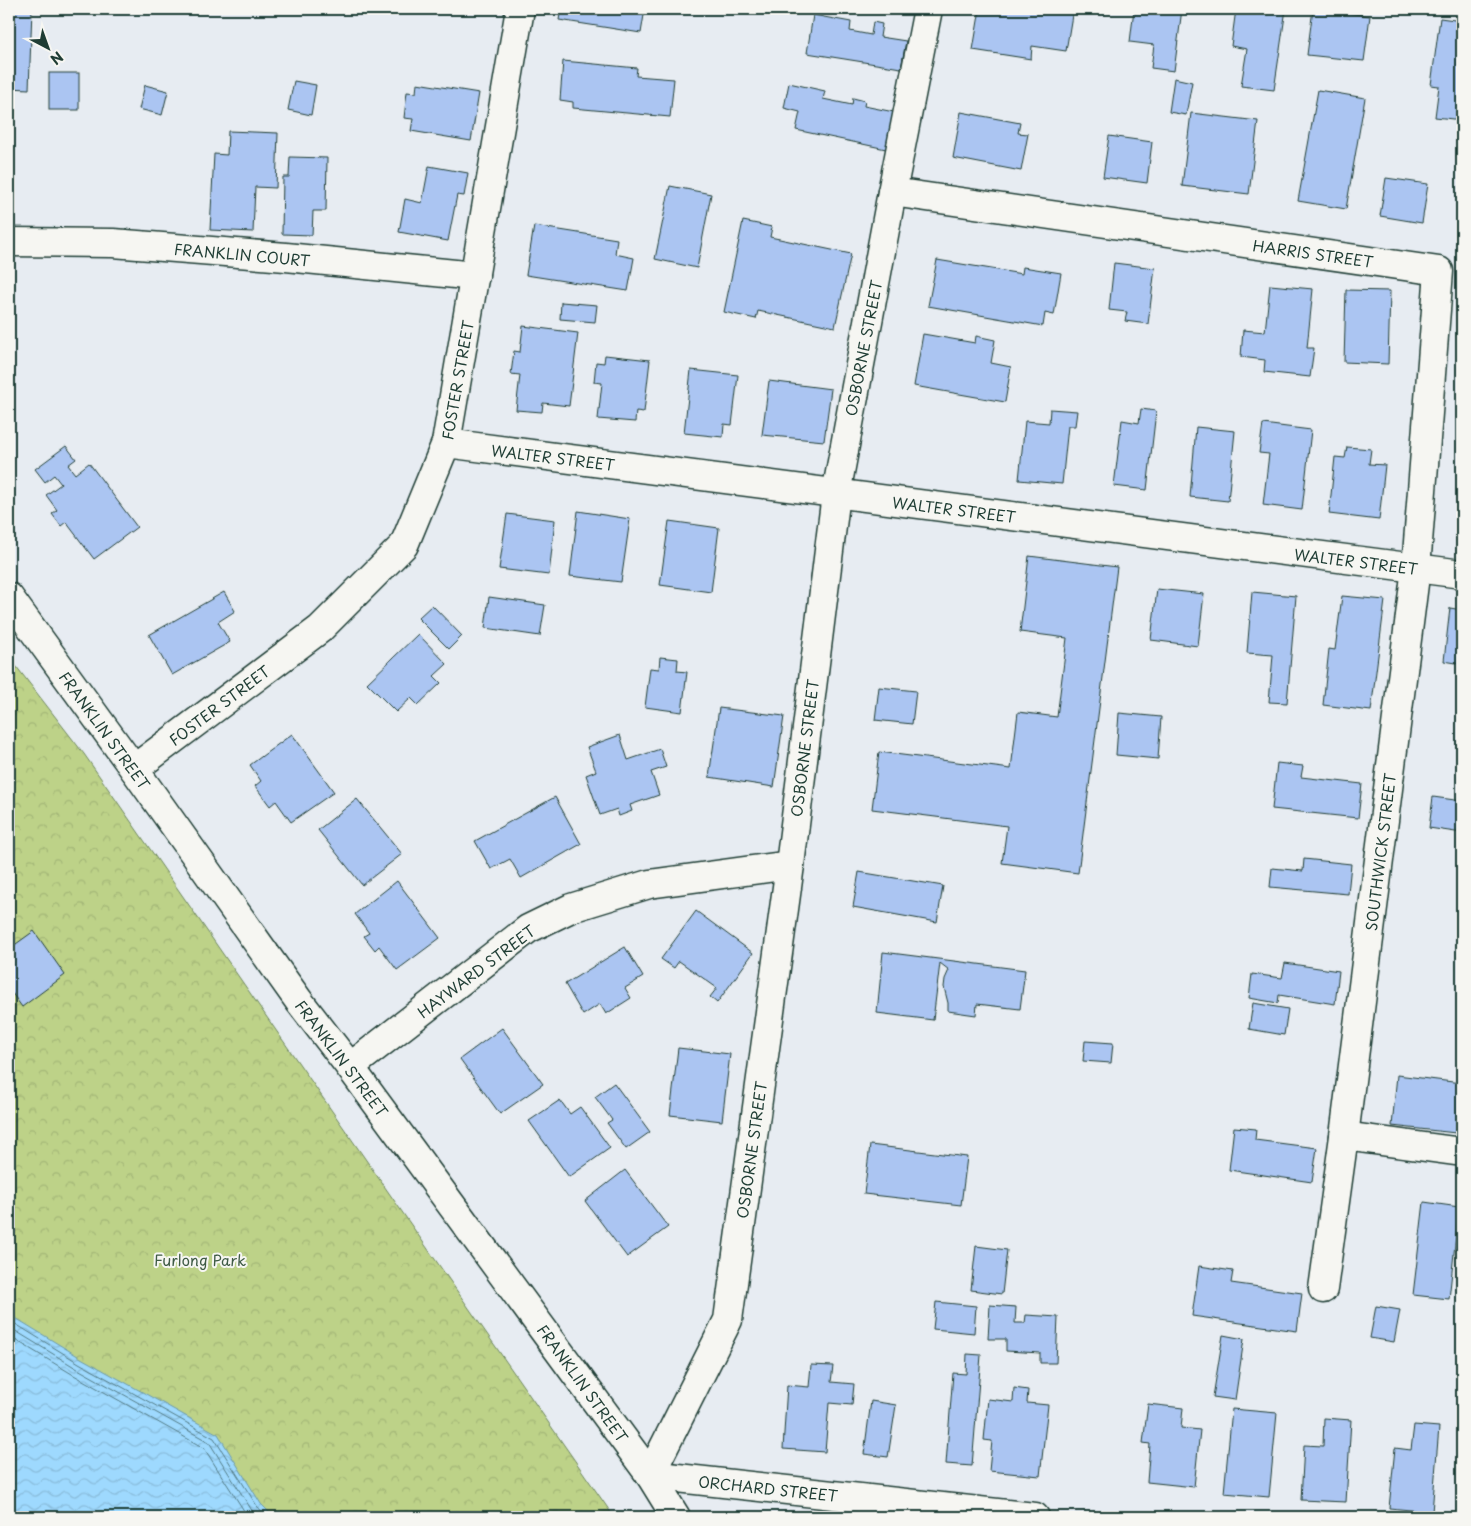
<svg xmlns="http://www.w3.org/2000/svg" width="1471" height="1526" viewBox="0 0 1471 1526" font-family="'Playpen Sans',sans-serif">
  <defs>
    <pattern id="park-crowns" width="20" height="18" patternUnits="userSpaceOnUse" patternTransform="scale(1.25)"><rect width="20" height="18" fill="#bdd288"/><path d="M2 6a3 3 0 1 1 6 0M12 15a3 3 0 1 1 6 0" fill="none" stroke="#a2b576"/></pattern>
    <pattern id="water-waves" width="16" height="10" patternUnits="userSpaceOnUse" patternTransform="scale(1.25)"><rect width="16" height="10" fill="#9ed9fe"/><path d="M0 5q4-4 8 0t8 0" fill="none" stroke="#88bbda"/></pattern>
  </defs>
  <rect width="100%" height="100%" fill="#e7ecf2"/>
  <filter id="ink" filterUnits="userSpaceOnUse"><feTurbulence type="fractalNoise" baseFrequency=".02" numOctaves="2"/><feDisplacementMap in="SourceGraphic" scale="10" xChannelSelector="R" yChannelSelector="G"/><feConvolveMatrix kernelMatrix="1 2 1 2 8 2 1 2 1" color-interpolation-filters="sRGB"/></filter>
  <g filter="url(#ink)">
    <polygon fill="url(#park-crowns)" stroke="#6e885e" points="9,657 84,754 614,1517 220,1517 9,1356"/>
    <polygon fill="url(#water-waves)" stroke="#6b9bad" points="9,1314 81,1358 218,1434 261,1504 274,1517 9,1517"/>
    <g fill="none" stroke-linecap="round" stroke-linejoin="round">
      <g stroke="#527b85" stroke-width="1">
        <polyline points="9,1320 79,1363 214,1438 257,1506 267,1517"/>
        <polyline points="9,1327 76,1368 209,1442 251,1509 258,1517"/>
        <polyline points="9,1336 72,1374 204,1448 248,1517"/>
      </g>
    </g>
    <g fill="#abc5f2" stroke="#1f3d34">
      <polygon points="9,9 32,9 29,89 9,88"/>
      <polygon points="561,9 645,9 641,33 559,20"/>
      <polygon points="980,9 1073,9 1066,51 1032,46 1031,59 973,50"/>
      <polygon points="1134,9 1182,9 1174,71 1151,68 1154,45 1130,42"/>
      <polygon points="1236,9 1286,9 1274,90 1241,86 1247,49 1231,46"/>
      <polygon points="1313,9 1370,16 1364,61 1307,55"/>
      <polygon points="813,15 851,22 850,31 871,35 873,22 882,24 880,37 906,41 901,68 807,53"/>
      <polygon points="1440,18 1462,21 1462,120 1435,117 1439,86 1431,85"/>
      <polygon points="563,61 637,68 636,76 674,79 670,117 573,108 573,102 560,100"/>
      <rect x="49" y="73" width="30" height="37"/>
      <polygon points="1174,78 1192,82 1186,115 1169,112"/>
      <polygon points="294,81 316,85 311,115 288,110"/>
      <polygon points="417,83 479,93 471,141 411,131 413,119 404,118 407,92 416,93"/>
      <polygon points="789,83 825,91 823,99 852,105 853,98 865,101 864,106 894,112 886,149 796,130 800,112 784,108"/>
      <polygon points="145,85 168,91 162,115 139,109"/>
      <polygon points="1318,90 1365,98 1346,209 1298,201"/>
      <polygon points="961,112 1020,123 1018,133 1028,134 1021,171 953,158"/>
      <polygon points="1191,113 1258,121 1249,194 1182,186"/>
      <polygon points="228,131 278,133 276,188 255,187 253,232 210,230 214,154 227,155"/>
      <polygon points="1109,136 1152,142 1147,183 1103,177"/>
      <polygon points="290,157 327,158 326,211 313,211 312,235 282,234 283,177 289,177"/>
      <polygon points="429,166 468,173 464,196 457,195 448,241 399,232 405,199 422,203"/>
      <polygon points="1386,178 1428,184 1422,223 1380,216"/>
      <polygon points="670,186 711,194 697,268 655,259"/>
      <polygon points="743,221 772,227 770,237 851,254 835,327 758,311 756,319 724,312"/>
      <polygon points="534,226 617,239 615,254 634,258 628,291 526,275"/>
      <polygon points="937,260 1022,274 1023,267 1061,273 1054,315 1045,313 1043,326 928,306"/>
      <polygon points="1114,263 1155,268 1148,324 1125,321 1127,312 1109,310"/>
      <polygon points="1270,285 1313,289 1307,348 1314,348 1310,377 1264,372 1265,360 1241,357 1243,330 1265,332"/>
      <polygon points="1346,290 1390,291 1388,364 1344,362"/>
      <polygon points="561,302 597,305 595,322 560,319"/>
      <polygon points="523,326 578,333 569,406 543,403 542,412 516,410 520,375 511,374 514,351 520,352"/>
      <polygon points="923,334 975,343 976,336 995,340 991,363 1011,367 1005,402 914,386"/>
      <polygon points="605,355 650,360 644,412 636,411 635,422 598,419 602,383 594,382 596,362 604,363"/>
      <polygon points="691,370 738,375 732,425 724,424 723,437 684,433"/>
      <polygon points="769,381 831,389 824,441 762,435"/>
      <polygon points="1050,409 1077,411 1075,426 1068,426 1062,484 1019,480 1025,421 1049,423"/>
      <polygon points="1141,409 1156,411 1147,490 1114,486 1122,420 1139,423"/>
      <polygon points="1263,424 1311,430 1302,510 1263,505 1269,454 1259,453"/>
      <polygon points="1196,427 1235,431 1228,501 1190,497"/>
      <polygon points="66,446 76,459 68,465 75,474 89,463 137,527 94,559 66,522 61,526 52,514 57,510 46,495 61,484 54,475 45,482 35,469"/>
      <polygon points="1347,447 1371,449 1369,464 1385,465 1379,520 1329,514 1335,457 1345,458"/>
      <polygon points="578,511 630,519 621,582 570,576"/>
      <polygon points="507,514 555,520 549,575 499,569"/>
      <polygon points="669,521 719,528 711,592 660,585"/>
      <polygon points="1029,556 1117,567 1078,873 1002,863 1007,826 872,809 879,752 1011,769 1018,712 1057,717 1067,638 1020,632"/>
      <polygon points="1157,589 1204,594 1198,646 1151,640"/>
      <polygon points="224,592 235,611 218,622 230,642 172,675 149,635"/>
      <polygon points="1252,592 1296,596 1287,703 1269,702 1273,655 1247,653"/>
      <polygon points="1342,596 1385,600 1371,711 1323,705 1329,649 1335,650"/>
      <polygon points="489,597 545,605 540,636 485,628"/>
      <polygon points="432,605 462,636 449,649 418,618"/>
      <polygon points="1450,608 1462,610 1462,664 1444,661"/>
      <polygon points="418,634 447,664 434,676 441,683 418,705 411,698 396,712 367,683"/>
      <polygon points="660,657 678,659 677,671 687,672 682,712 645,707 650,668 659,669"/>
      <polygon points="879,687 916,691 912,724 875,720"/>
      <polygon points="719,708 784,716 774,787 709,777"/>
      <polygon points="1119,713 1161,717 1158,759 1116,755"/>
      <polygon points="292,734 334,792 291,822 276,801 270,806 255,786 261,781 250,765"/>
      <polygon points="620,735 628,760 660,749 666,767 651,772 659,795 630,805 632,811 619,816 617,809 600,815 586,775 596,771 587,747"/>
      <polygon points="1277,763 1303,766 1301,777 1362,784 1358,818 1272,809"/>
      <polygon points="555,797 581,844 521,878 510,859 491,869 475,841"/>
      <polygon points="1433,797 1462,801 1462,833 1429,828"/>
      <polygon points="357,799 402,854 362,885 318,830"/>
      <polygon points="1304,859 1351,864 1348,894 1270,887 1272,868 1303,871"/>
      <polygon points="859,872 943,886 937,922 853,907"/>
      <polygon points="397,881 440,938 397,970 379,946 375,950 364,936 369,933 355,914"/>
      <polygon points="696,911 753,953 717,1003 710,997 717,988 679,961 674,968 661,959"/>
      <polygon points="34,931 65,975 22,1007 9,989 9,949"/>
      <polygon points="625,947 643,977 625,988 631,998 606,1014 600,1004 583,1015 565,984"/>
      <polygon points="883,952 1025,970 1020,1009 977,1004 976,1015 948,1011 948,1003 944,987 945,979 949,970 940,963 933,1020 877,1013"/>
      <polygon points="1285,963 1339,971 1335,1004 1279,995 1278,1003 1249,998 1252,974 1282,978"/>
      <polygon points="1253,1003 1288,1009 1284,1035 1249,1029"/>
      <polygon points="502,1028 543,1084 500,1114 460,1059"/>
      <polygon points="1085,1041 1113,1043 1111,1063 1083,1061"/>
      <polygon points="678,1048 730,1054 722,1121 670,1115"/>
      <polygon points="1397,1075 1461,1083 1456,1133 1392,1126"/>
      <polygon points="614,1083 650,1132 626,1149 607,1123 612,1120 595,1097"/>
      <polygon points="560,1100 570,1114 580,1107 610,1148 569,1177 529,1121"/>
      <polygon points="1234,1127 1256,1129 1255,1140 1317,1148 1312,1182 1229,1170"/>
      <polygon points="870,1145 967,1157 961,1205 864,1194"/>
      <polygon points="625,1170 668,1227 627,1257 585,1201"/>
      <polygon points="1424,1202 1459,1207 1449,1299 1413,1295"/>
      <polygon points="976,1246 1007,1250 1002,1294 971,1290"/>
      <polygon points="1199,1266 1233,1271 1231,1283 1302,1293 1297,1331 1192,1316"/>
      <polygon points="936,1302 976,1306 974,1333 933,1329"/>
      <polygon points="990,1305 1016,1307 1015,1323 1025,1323 1026,1315 1058,1317 1056,1363 1040,1363 1040,1353 1006,1351 1006,1339 988,1339"/>
      <polygon points="1376,1306 1400,1310 1394,1342 1370,1338"/>
      <polygon points="1223,1335 1244,1339 1235,1400 1213,1397"/>
      <polygon points="967,1354 981,1355 972,1466 946,1464 953,1373 966,1374"/>
      <polygon points="811,1365 833,1366 831,1382 854,1384 852,1405 829,1403 825,1452 783,1449 787,1385 809,1387"/>
      <polygon points="1014,1388 1028,1390 1027,1403 1048,1405 1040,1476 989,1471 992,1441 984,1440 988,1399 1013,1402"/>
      <polygon points="871,1401 896,1405 888,1457 864,1454"/>
      <polygon points="1148,1404 1183,1408 1181,1428 1200,1430 1194,1487 1147,1482 1150,1444 1143,1443"/>
      <polygon points="1232,1409 1277,1413 1269,1497 1224,1493"/>
      <polygon points="1324,1418 1351,1420 1346,1502 1301,1500 1304,1445 1323,1446"/>
      <polygon points="1414,1425 1439,1427 1432,1512 1389,1508 1395,1448 1411,1450"/>
      <polygon points="1462,1474 1462,1510 1460,1510"/>
    </g>
    <g fill="none" stroke-linecap="round" stroke-linejoin="round">
      <g stroke="#1f3d34" stroke-width="31">
        <g id="minor">
          <polyline points="928,9 892,192 836,494 790,865 728,1320 650,1475 1035,1517"/>
          <polyline points="892,192 1439,271 1416,568 1344,1136 1323,1289"/>
          <polyline points="9,242 113,243 286,257 475,276"/>
          <polyline points="446,443 1462,574"/>
          <polyline points="9,597 134,769 299,1001 350,1067 650,1475 676,1517"/>
          <polyline points="134,769 320,629 404,545 446,443 520,9"/>
          <polyline points="350,1067 528,929 571,908 649,884 790,865"/>
          <polyline points="1344,1136 1462,1152"/>
        </g>
      </g>
      <use href="#minor" stroke="#f6f6f2" stroke-width="28"/>
    </g>
  </g>
  <g text-anchor="middle" dominant-baseline="central" stroke-width="4" stroke-linejoin="round" paint-order="stroke">
    <g font-size="15" fill="#1f3d34" stroke="#f6f6f2">
      <text transform="translate(1313 253) rotate(8)">HARRIS STREET</text>
      <text transform="translate(242 254) rotate(5)">FRANKLIN COURT</text>
      <text transform="translate(863 348) rotate(-79)">OSBORNE STREET</text>
      <text transform="translate(457 380) rotate(-80)">FOSTER STREET</text>
      <text transform="translate(553 457) rotate(7)">WALTER STREET</text>
      <text transform="translate(954 509) rotate(7)">WALTER STREET</text>
      <text transform="translate(1356 561) rotate(7)">WALTER STREET</text>
      <text transform="translate(219 705) rotate(-37)">FOSTER STREET</text>
      <text transform="translate(105 730) rotate(54)">FRANKLIN STREET</text>
      <text transform="translate(804 748) rotate(-83)">OSBORNE STREET</text>
      <text transform="translate(1380 852) rotate(-83)">SOUTHWICK STREET</text>
      <text transform="translate(476 971) rotate(-37)">HAYWARD STREET</text>
      <text transform="translate(342 1058) rotate(53)">FRANKLIN STREET</text>
      <text transform="translate(751 1150) rotate(-82)">OSBORNE STREET</text>
      <text transform="translate(583 1383) rotate(54)">FRANKLIN STREET</text>
      <text transform="translate(768 1488) rotate(6)">ORCHARD STREET</text>
    </g>
    <g font-size="15" fill="#3f5b45" stroke="#f6f6f2">
      <text x="200" y="1259">Furlong Park</text>
    </g>
  </g>
  <rect width="1471" height="1526" fill="none" stroke="#f6f6f2" stroke-width="30"/>
  <rect x="15" y="15" width="1441" height="1496" fill="none" stroke="#1f3d34" stroke-width="2" filter="url(#ink)"/>
  <g transform="translate(48 48) rotate(139)" stroke="#f6f6f2" stroke-width="4" paint-order="stroke">
  <path d="M0-4L9 19L0 12L-9 19Z" fill="#1f3d34"/>
  <text y="-8" font-size="14" font-weight="bold" text-anchor="middle" fill="#1f3d34">N</text>
  </g>
</svg>
